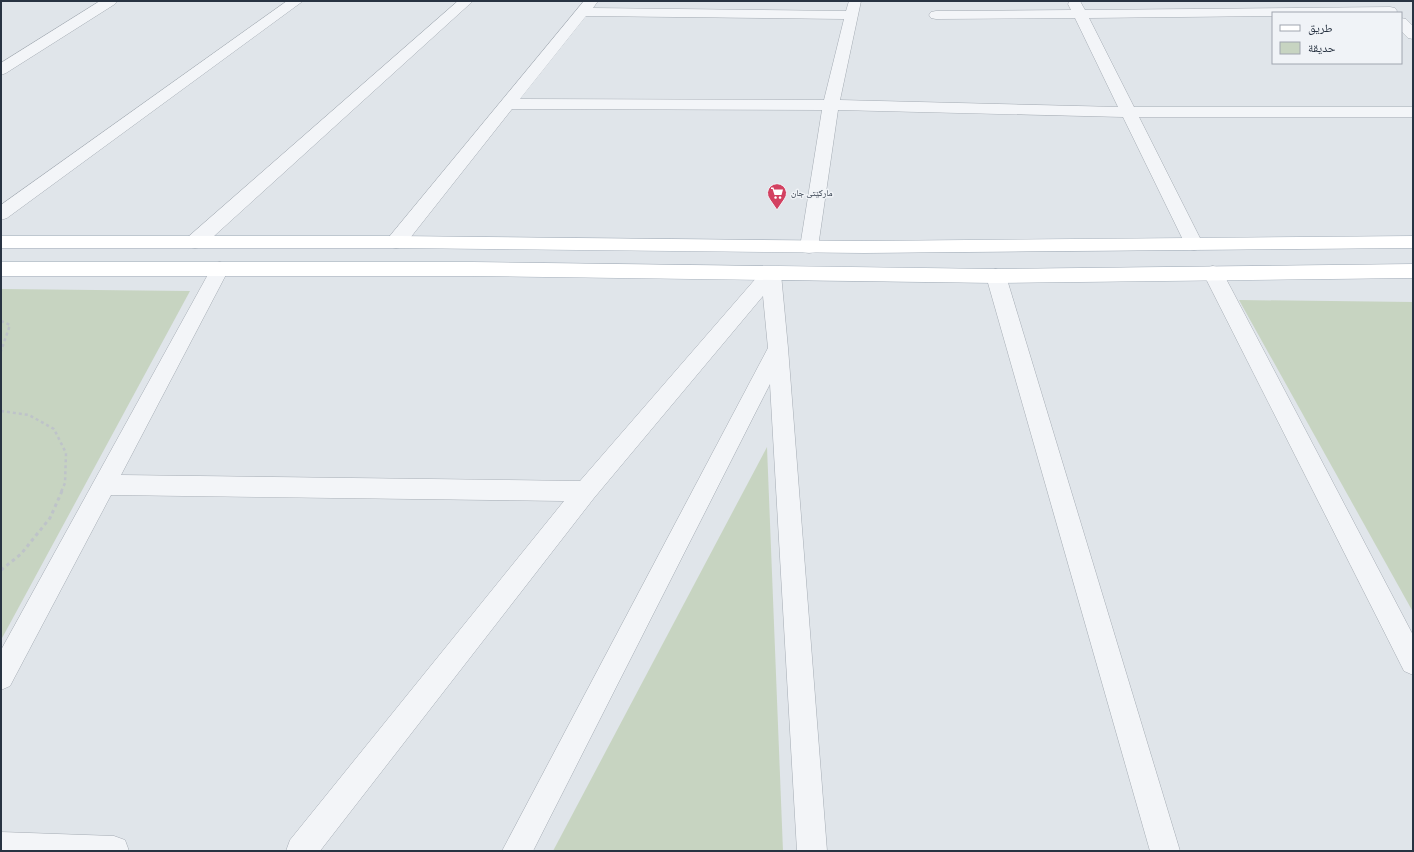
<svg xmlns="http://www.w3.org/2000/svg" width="1414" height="852" viewBox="0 0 1414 852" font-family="'Roboto Condensed','Noto Naskh Arabic',sans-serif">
  <rect width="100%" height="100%" fill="#e0e5ea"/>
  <g fill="#c7d4c1">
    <polygon points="1,289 190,291 1,640"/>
    <polygon points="1239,300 1413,302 1413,612"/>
    <polygon points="767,447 783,851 553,851"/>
  </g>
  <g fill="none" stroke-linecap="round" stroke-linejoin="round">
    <g stroke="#a5acb4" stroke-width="1">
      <g id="street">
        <polygon points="100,1 117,1 115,4 6,73 1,75 1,63"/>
        <polygon points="287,1 303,1 7,218 1,220 1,205"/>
        <polygon points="458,1 473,1 202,247 195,248 188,247 186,242 188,237"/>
        <path d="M584,1H598L593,8L846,11L849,1H861L840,100L1118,107L1075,18L936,19L931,18L929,15L931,12L936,11L1071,10L1068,4L1070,1H1080L1085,10L1390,7L1395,8L1397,11L1396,13H1273V16L1089,18L1134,107H1413V117H1139L1203,244L1201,249L1194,250L1187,249L1185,244L1123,117L838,110L818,247L816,252L809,253L802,252L800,247L822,110L512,109L403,247L396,248L389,247L387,242L389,237ZM586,16L844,19L824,100L520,99Z"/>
        <polygon points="1401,18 1406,19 1413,26 1413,39 1408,38 1401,31"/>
        <polygon points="220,262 227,264 229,269 121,475 580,481 764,269 771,267 778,269 781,274 788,348 827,851 797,851 770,384 533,851 502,851 768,348 763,296 594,498 320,851 286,851 290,840 564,501 111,495 10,686 1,690 1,650 211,269 213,264"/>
        <polygon points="1213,266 1220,268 1223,273 1413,635 1413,675 1404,671 1203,273 1206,268"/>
        <polygon points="996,269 1003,271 1006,276 1180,851 1150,851 986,276 989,271"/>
        <polygon points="1,832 114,836 125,840 129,851 1,851"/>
      </g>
    </g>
    <g stroke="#9faab6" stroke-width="1">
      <g id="primary">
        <polygon points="1,236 396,236 864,241 1413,236 1413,248 864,253 396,248 1,248"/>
        <polygon points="1,262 472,262 996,269 1413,264 1413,278 996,283 472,276 1,276"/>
      </g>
    </g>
    <g stroke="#bec3c9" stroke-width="2.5" stroke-dasharray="3 3" stroke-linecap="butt">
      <polyline points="1,321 10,325 1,351"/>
      <polyline points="1,411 29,415 54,429 66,453 65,483 61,492"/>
    </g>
    <polyline stroke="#bec3c9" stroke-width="3" stroke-dasharray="3.5 3.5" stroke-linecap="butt" points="1,570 21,554 50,518 62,491"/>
    <use href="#street" fill="#f3f5f8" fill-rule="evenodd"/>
    <use href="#primary" fill="#fff" fill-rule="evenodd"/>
  </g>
  <defs>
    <g id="supermarket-pin" transform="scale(1)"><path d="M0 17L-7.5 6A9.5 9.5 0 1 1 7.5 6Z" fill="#d34161" stroke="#f0f3f7"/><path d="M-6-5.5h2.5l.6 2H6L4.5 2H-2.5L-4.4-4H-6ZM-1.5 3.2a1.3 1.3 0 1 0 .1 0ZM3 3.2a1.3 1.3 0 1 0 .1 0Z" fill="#fff"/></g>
  </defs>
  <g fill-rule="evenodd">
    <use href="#supermarket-pin" x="777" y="193"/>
  </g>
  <g text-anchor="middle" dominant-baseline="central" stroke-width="3" stroke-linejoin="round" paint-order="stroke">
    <g font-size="9" fill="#283342" stroke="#f0f3f7" text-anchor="start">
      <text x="791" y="193">مارکێتی جان</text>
    </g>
  </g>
  <rect width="1414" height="852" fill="none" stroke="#283342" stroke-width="4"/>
  <rect x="1272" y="12" width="130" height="52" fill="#f0f3f7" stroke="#a0a6af"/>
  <rect x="1280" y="25" width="20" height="6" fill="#ffffff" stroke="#a0a6af"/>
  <text x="1308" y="32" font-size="12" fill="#283342">طريق</text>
  <rect x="1280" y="42" width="20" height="12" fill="#c7d4c1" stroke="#a0a6af"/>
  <text x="1308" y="52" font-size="12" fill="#283342">حديقة</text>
</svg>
